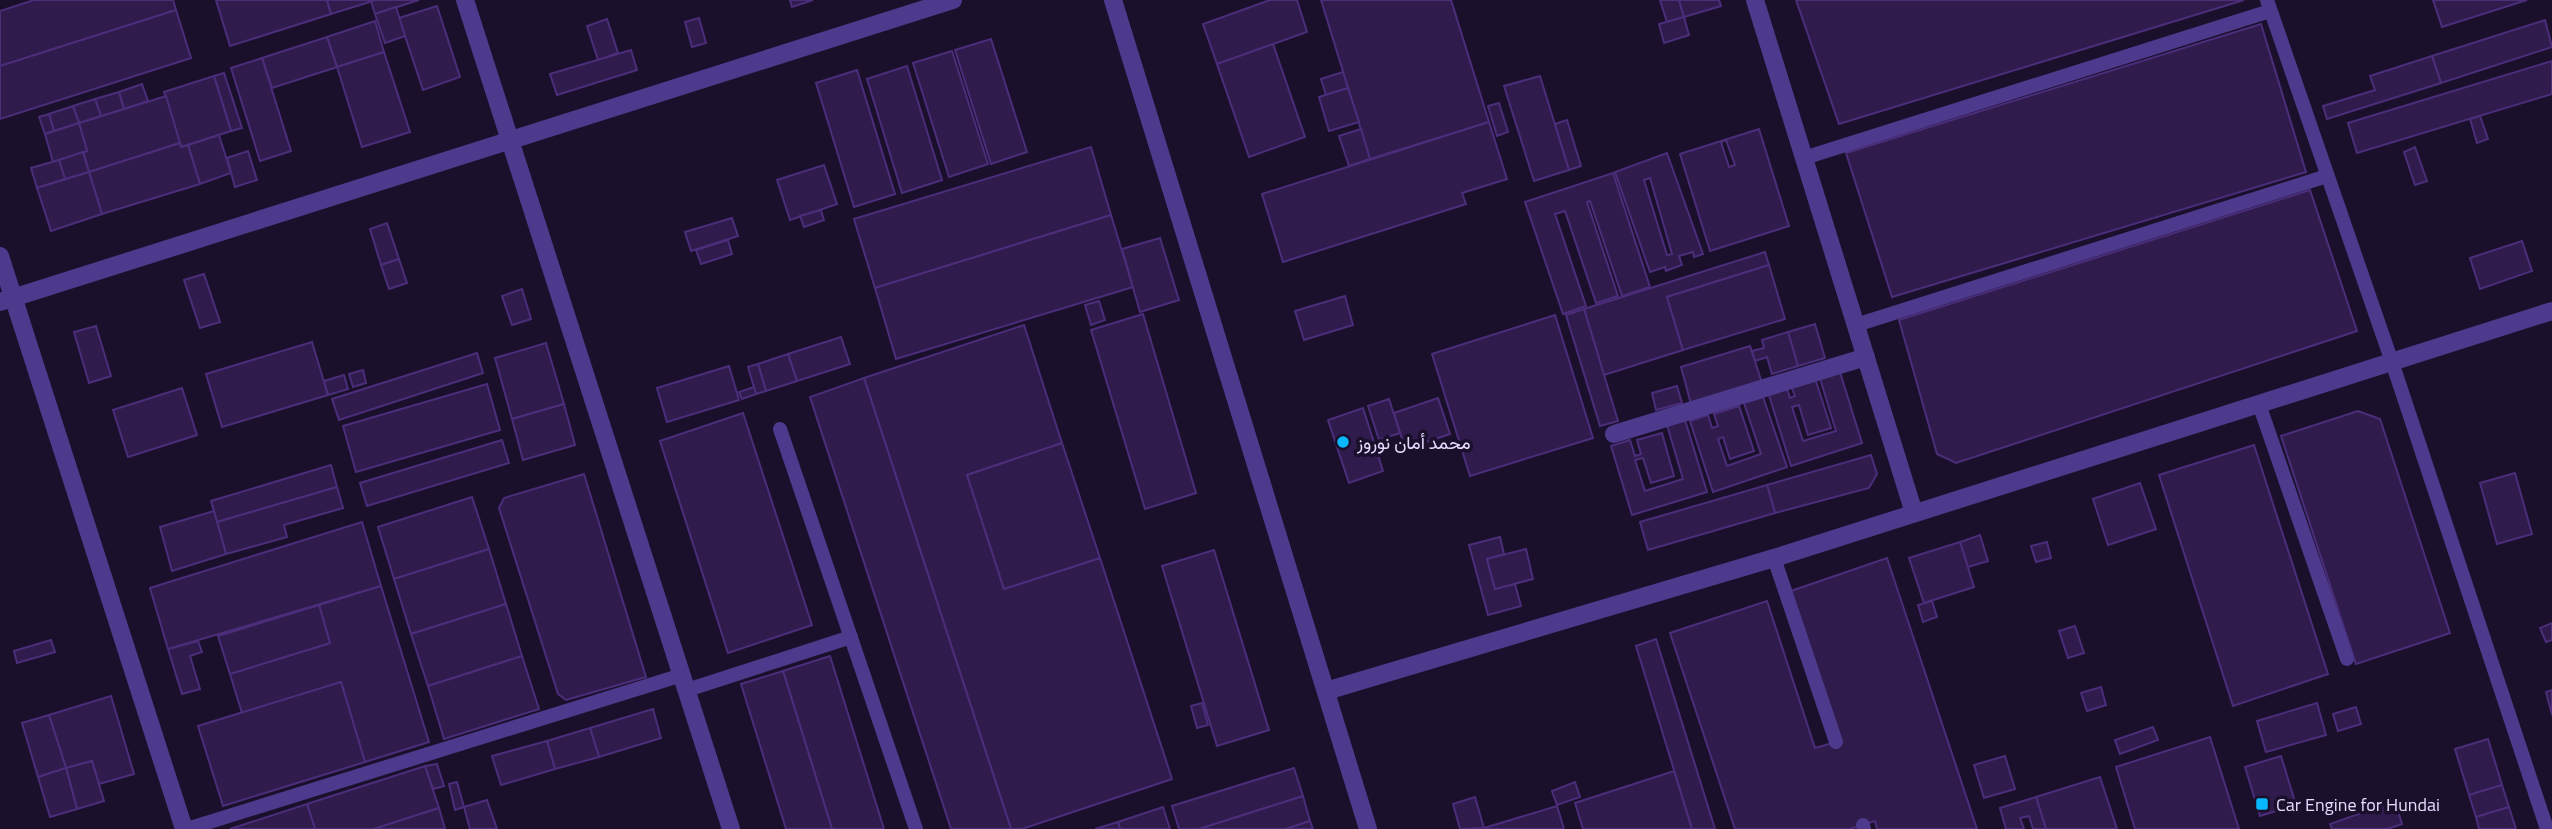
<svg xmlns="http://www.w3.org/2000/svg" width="2552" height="829" viewBox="0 0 2552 829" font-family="'Titillium Web',Vazirmatn,sans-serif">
  <rect width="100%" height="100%" fill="#1a102c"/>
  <g fill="#2f1c4d" stroke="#4b2d7a" stroke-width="2" fill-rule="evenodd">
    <polygon points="34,0 173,0 176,10 0,66 0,11"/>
    <polygon points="216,0 327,0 331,14 230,46"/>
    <polygon points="327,0 376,0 331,14"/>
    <polygon points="376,0 419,0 375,14 371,1"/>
    <polygon points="790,0 813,0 792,7"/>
    <polygon points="1270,0 1297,0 1307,32 1217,64 1203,24"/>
    <polygon points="1321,0 1451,0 1489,122 1370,159"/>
    <polygon points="1660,0 1679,0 1684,17 1667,22"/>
    <polygon points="1679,0 1719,0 1721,6 1684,17"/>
    <polygon points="1796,0 2244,0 1839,124"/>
    <polygon points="2433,0 2527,0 2442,27"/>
    <polygon points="437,6 460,77 423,90 399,18"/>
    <polygon points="396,7 405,36 385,43 375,14"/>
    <polygon points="176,10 191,58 0,119 0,66"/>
    <polygon points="1684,17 1689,35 1664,43 1659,24"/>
    <polygon points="699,18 706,43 692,47 685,22"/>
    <polygon points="607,19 618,53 598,60 587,26"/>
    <polygon points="2545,20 2552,47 2441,83 2432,56"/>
    <polygon points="375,21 384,52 337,67 327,37"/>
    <polygon points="2261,24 2306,172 1892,297 1846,153"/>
    <polygon points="327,37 337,67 272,88 262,58"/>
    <polygon points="991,39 1027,152 991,164 955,50"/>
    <polygon points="1273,44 1305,137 1249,157 1217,64"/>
    <polygon points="631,50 637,70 557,95 550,74"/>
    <polygon points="952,51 988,164 949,177 913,63"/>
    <polygon points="384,52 410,132 362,147 337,67"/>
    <polygon points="2432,56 2441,83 2327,119 2323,106 2375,90 2370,76"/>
    <polygon points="262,58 291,151 260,161 231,68"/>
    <polygon points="2552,61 2552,94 2357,153 2348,123"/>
    <polygon points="907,66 942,180 902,193 867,79"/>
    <polygon points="857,70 895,194 854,207 816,83"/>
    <polygon points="1343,72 1348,88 1326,95 1321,79"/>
    <polygon points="224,73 242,128 231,131 214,76"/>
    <polygon points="214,76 231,131 181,147 164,92"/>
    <polygon points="1540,76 1569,170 1534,181 1504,86"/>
    <polygon points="142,84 148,101 124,109 119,92"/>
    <polygon points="1348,88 1359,122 1329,131 1319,97"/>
    <polygon points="119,92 124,109 101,116 95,99"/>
    <polygon points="166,96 180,143 89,172 83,152 87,151 79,123"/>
    <polygon points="95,99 101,116 79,123 73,106"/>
    <polygon points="1499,103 1508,132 1497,136 1488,106"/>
    <polygon points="73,106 79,123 54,131 49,114"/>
    <polygon points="49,114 54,131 45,134 39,117"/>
    <polygon points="2480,116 2488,139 2477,143 2470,119"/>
    <polygon points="1567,120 1581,166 1569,170 1555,124"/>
    <polygon points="1489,122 1507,179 1462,193 1466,204 1283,262 1262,194"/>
    <polygon points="79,123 87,151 53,162 45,134"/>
    <polygon points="1361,129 1370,159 1349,166 1339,136"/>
    <path d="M1759,129L1789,226L1710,251L1680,154ZM1726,140L1735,165L1729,167L1721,142Z"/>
    <polygon points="219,135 231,173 200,184 188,145"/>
    <polygon points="180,143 181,147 188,145 200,184 102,214 89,172"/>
    <polygon points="1091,147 1111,215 875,288 854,219"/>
    <polygon points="2415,147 2427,181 2415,185 2404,152"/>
    <polygon points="248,151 257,180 235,187 227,158"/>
    <polygon points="83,152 89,172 65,179 59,160"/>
    <path d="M1667,153L1703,254L1694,257L1693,252L1679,256L1682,265L1666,271L1665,267L1650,272L1615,172ZM1650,178L1672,254L1667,255L1644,180Z"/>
    <polygon points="59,160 65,179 37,188 31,168"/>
    <polygon points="824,165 837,204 790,220 777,180"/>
    <polygon points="89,172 102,214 51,231 37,188"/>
    <polygon points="1613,173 1650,287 1622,296 1590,201 1587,202 1618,296 1596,303 1565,211 1555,214 1586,306 1563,314 1525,202"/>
    <polygon points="2310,190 2357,331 1956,463 1937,454 1899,320"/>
    <polygon points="821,210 824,220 804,227 800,216"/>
    <polygon points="1111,215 1133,287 896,359 875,288"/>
    <polygon points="732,218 738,236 691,251 685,232"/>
    <polygon points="387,223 399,259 381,265 370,229"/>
    <polygon points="1160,238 1179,300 1140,312 1122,249"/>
    <polygon points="728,240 732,254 701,264 696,250"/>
    <polygon points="2522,241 2532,271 2480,289 2470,258"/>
    <polygon points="1765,252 1769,265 1667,297 1683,350 1604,375 1584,309"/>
    <polygon points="399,259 407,283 389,289 381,265"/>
    <polygon points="1769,265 1785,319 1683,350 1667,297"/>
    <polygon points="204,274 220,322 200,328 184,280"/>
    <polygon points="522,289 531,319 512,325 502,296"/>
    <polygon points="1345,296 1353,325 1304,340 1295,311"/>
    <polygon points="1099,301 1105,320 1091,325 1085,305"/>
    <polygon points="1584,309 1618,421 1600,426 1566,315"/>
    <polygon points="1143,314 1196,493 1145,509 1091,330"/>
    <polygon points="1555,315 1593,438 1470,476 1432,354"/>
    <polygon points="1815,324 1825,358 1798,366 1788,332"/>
    <polygon points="1024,325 1062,443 967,475 1004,589 1100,558 1172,779 1022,829 1011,829 864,378"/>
    <polygon points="96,326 111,376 89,383 74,332"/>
    <polygon points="1788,332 1798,366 1772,374 1767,357 1755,361 1752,351 1764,348 1762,340"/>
    <polygon points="841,337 850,364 797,381 788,354"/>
    <polygon points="312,342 328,395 222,427 206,374"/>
    <polygon points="546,343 564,404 512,419 495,358"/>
    <polygon points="1750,346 1762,383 1691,404 1681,367"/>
    <polygon points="477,353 483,373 339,420 332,399"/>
    <polygon points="788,354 797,381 766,391 758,364"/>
    <polygon points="758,364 766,391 756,394 748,367"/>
    <polygon points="729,366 739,400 667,422 657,388"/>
    <polygon points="1839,369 1862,443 1791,466 1768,392 1786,386 1790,398 1795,396 1790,383 1814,375 1831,428 1808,435 1799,405 1792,407 1803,441 1836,431 1819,375"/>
    <polygon points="363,370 366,383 353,387 349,374"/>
    <polygon points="344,375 348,389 328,395 324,381"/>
    <polygon points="864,378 1011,829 951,829 810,397"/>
    <polygon points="487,384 500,430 356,472 343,426"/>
    <polygon points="1677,386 1682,403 1656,410 1652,393"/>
    <polygon points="754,387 756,394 742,399 739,392"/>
    <polygon points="182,388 197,435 128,457 113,410"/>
    <polygon points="1763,397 1787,467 1713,492 1690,421 1708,415 1712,428 1718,426 1714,414 1739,406 1754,451 1730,459 1723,437 1718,439 1727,466 1761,454 1744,403"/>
    <polygon points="1438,398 1450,434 1405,449 1394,413"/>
    <polygon points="1389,399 1400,433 1379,440 1368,406"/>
    <polygon points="564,404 575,445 523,460 512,419"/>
    <polygon points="1363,408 1383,471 1349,483 1328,420"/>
    <polygon points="2358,411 2380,419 2450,633 2356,664 2281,436"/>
    <polygon points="743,413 812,625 728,653 660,441"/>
    <polygon points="1685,420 1707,492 1632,515 1611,446 1630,440 1635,456 1641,454 1637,440 1662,433 1674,476 1651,483 1643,458 1635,460 1645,491 1683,479 1667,425"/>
    <polygon points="502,440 509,463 367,506 360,483"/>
    <polygon points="1062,443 1100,558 1004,589 967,475"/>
    <polygon points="2254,445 2328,674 2233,706 2159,475"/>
    <polygon points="1871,455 1877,474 1869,488 1775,513 1767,485"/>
    <polygon points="331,465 337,487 217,522 211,501"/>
    <polygon points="2515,473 2532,534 2497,544 2480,483"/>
    <polygon points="584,474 646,677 566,700 558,694 499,508 504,498"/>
    <polygon points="2140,483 2156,529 2108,545 2093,499"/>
    <polygon points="1767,485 1775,513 1648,550 1640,522"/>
    <polygon points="337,487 343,508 284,525 287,537 226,554 217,522"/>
    <polygon points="472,497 489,549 394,579 378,527"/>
    <polygon points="214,511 226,554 172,571 160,527"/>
    <polygon points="362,522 381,586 168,649 150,588"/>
    <polygon points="1980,535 1988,561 1968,567 1960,542"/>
    <polygon points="1500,537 1504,554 1487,559 1495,589 1515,584 1521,606 1488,615 1469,545"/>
    <polygon points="1960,542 1974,587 1924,603 1909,558"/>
    <polygon points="2047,542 2051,558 2036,562 2031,546"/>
    <polygon points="489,549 506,604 411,634 394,579"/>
    <polygon points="1526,549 1533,579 1495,589 1487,559"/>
    <polygon points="1214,550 1269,730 1217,746 1162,566"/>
    <polygon points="1887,558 1977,829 1877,829 1875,821 1850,829 1735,829 1670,633 1767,601 1815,748 1836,742 1791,591"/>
    <polygon points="381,586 429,742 365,762 341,682 242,713 230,674 330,643 319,605"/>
    <polygon points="1932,601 1937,617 1923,622 1918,605"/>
    <polygon points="506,604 522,656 428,686 411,634"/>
    <polygon points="319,605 330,643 230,674 218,636"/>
    <polygon points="2552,623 2552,640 2546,642 2540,628"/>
    <polygon points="2075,626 2084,653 2068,658 2059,631"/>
    <polygon points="1656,639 1715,829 1692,829 1636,646"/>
    <polygon points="51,640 55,652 17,663 14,651"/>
    <polygon points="198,641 202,652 190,656 200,689 182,694 168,649"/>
    <polygon points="522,656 539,709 444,739 428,686"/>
    <polygon points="830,656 884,829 832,829 783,671"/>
    <polygon points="783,671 832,829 786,829 741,684"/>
    <polygon points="341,682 365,762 223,806 198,726"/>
    <polygon points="2101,687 2106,705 2087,711 2081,693"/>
    <polygon points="2552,690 2552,715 2546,692"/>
    <polygon points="111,696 134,774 99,784 92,761 66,768 49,715"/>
    <polygon points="1202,703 1208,725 1197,728 1191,706"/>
    <polygon points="2317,703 2326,735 2266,752 2257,721"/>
    <polygon points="2356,707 2361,724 2338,731 2333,714"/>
    <polygon points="653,709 661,738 599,757 590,728"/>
    <polygon points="49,715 66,768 38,777 22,723"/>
    <polygon points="2153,727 2158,740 2120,754 2115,740"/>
    <polygon points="590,728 599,757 555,769 547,741"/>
    <polygon points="2210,737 2239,829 2135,829 2116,767"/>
    <polygon points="2488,739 2502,785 2469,795 2455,749"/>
    <polygon points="547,741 555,769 501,785 492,756"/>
    <polygon points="2005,756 2015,789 1984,798 1974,765"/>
    <polygon points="2281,756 2296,805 2260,816 2245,767"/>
    <polygon points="92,761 104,801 77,809 66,768"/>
    <polygon points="437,764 444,786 433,789 425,766"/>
    <polygon points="425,766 439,808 374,829 315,829 307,804"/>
    <polygon points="66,768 77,809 50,817 38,777"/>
    <polygon points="1294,768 1303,796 1199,829 1179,829 1172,806"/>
    <polygon points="1674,771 1692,829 1583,829 1575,803"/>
    <polygon points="2100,777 2117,829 2046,829 2036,797"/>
    <polygon points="457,782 464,807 455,810 449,784"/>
    <polygon points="1575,782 1580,797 1557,805 1552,791"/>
    <polygon points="2502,785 2509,807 2476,817 2469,795"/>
    <polygon points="1303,796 1310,821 1286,829 1199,829"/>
    <polygon points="1475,797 1484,828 1460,829 1453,804"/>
    <polygon points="2036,797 2046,829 2033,829 2029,816 2020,818 2024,829 2006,829 2000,808"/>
    <polygon points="487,800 497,829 470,829 464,807"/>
    <polygon points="2395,801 2402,824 2387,829 2332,829 2330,824"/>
    <polygon points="307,804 315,829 230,829"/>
    <polygon points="1557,806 1564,829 1482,829 1484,828"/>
    <polygon points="1163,807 1170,829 1120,829 1118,822"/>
    <polygon points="2509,807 2516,829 2479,829 2476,817"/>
    <polygon points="439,808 445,829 374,829"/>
    <polygon points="1310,821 1313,829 1286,829"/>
    <polygon points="1118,822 1120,829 1095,829"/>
  </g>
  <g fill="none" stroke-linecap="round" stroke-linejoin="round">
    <g stroke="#4d3a8c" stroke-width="14">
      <polyline points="2267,0 2392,362 2547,829"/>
      <polyline points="1804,158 2270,11"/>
      <polyline points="1856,325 2327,176"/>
      <polyline points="2259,404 2347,659"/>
      <polyline points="780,429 916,829"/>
      <polyline points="1774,558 1836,742"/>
      <polyline points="687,690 851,637"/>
      <polyline points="1863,825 1864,829"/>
      <polyline points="187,829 682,675"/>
    </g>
    <g stroke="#4d3a8c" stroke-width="18">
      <polyline points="465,0 731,829"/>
      <polyline points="1113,0 1368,829"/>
      <polyline points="1755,0 1914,513"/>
      <polyline points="0,256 184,829"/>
      <polyline points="0,302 953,0"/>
      <polyline points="1614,434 1866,357"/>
      <polyline points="1326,691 1774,558 2552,311"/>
    </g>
  </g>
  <g fill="#07b8ff" stroke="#1a102c" stroke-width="2.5">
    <circle cx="1343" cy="442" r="7"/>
    <rect x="2255" y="797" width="14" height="14" rx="3.5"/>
  </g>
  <g text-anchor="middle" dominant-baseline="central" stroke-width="7" stroke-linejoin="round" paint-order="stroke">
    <g font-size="18" fill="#e6dbff" stroke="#1a102c" text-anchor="start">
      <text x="1357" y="442">محمد أمان نوروز</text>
      <text x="2276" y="804">Car Engine for Hundai</text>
    </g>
  </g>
</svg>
